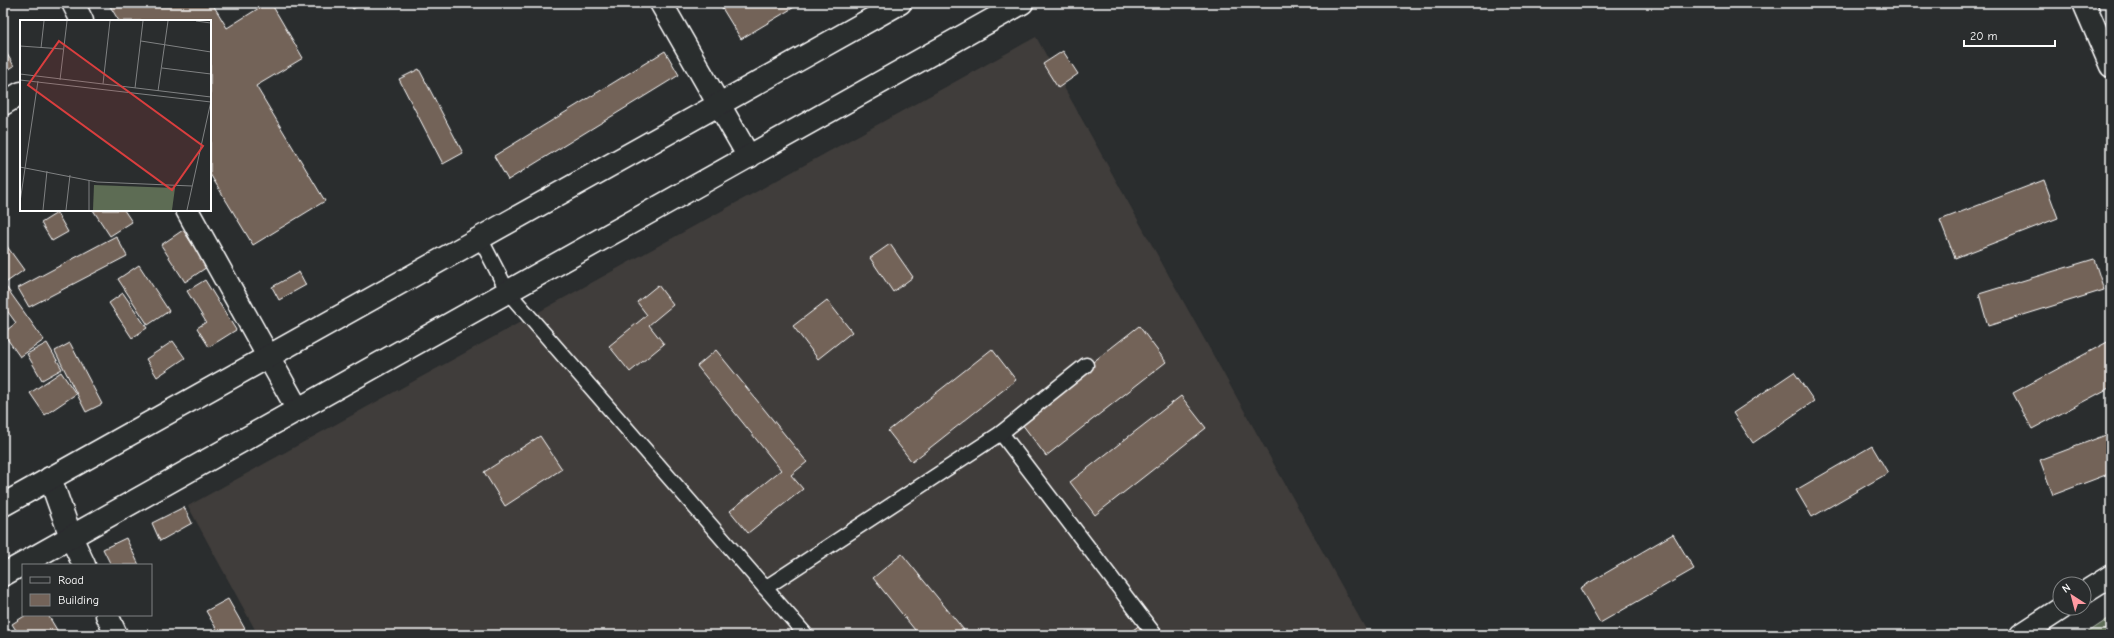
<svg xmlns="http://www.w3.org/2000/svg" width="2114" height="638" viewBox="0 0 2114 638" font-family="'Comic Neue',sans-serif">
  <rect width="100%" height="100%" fill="#2a2d2e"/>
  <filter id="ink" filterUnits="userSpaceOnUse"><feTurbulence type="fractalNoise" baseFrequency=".025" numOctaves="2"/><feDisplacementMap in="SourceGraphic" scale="8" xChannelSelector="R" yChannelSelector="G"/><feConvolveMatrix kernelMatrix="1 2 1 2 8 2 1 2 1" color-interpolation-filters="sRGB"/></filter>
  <g filter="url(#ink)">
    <polygon fill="#403d3b" points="1036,37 1369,635 258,635 188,506"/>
    <polygon fill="#5d6c54" stroke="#aeb6aa" points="2111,617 2111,635 2084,635"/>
    <g fill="#736359" stroke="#fff">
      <polygon points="108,3 212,3 227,28 267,3 271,3 303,58 256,86 325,201 253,245 210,174 210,21 119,21"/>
      <polygon points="349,3 363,3 353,9"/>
      <polygon points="719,3 801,3 741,39"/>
      <polygon points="3,47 14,66 3,73"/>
      <polygon points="665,51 679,75 508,180 494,156"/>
      <polygon points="1063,51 1078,74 1058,88 1043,64"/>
      <polygon points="419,69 463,153 443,164 399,79"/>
      <polygon points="2044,180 2058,218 1955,258 1940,220"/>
      <polygon points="93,210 124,210 132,222 110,236"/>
      <polygon points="57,213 68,232 52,241 41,223"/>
      <polygon points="183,230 207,267 185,282 161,245"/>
      <polygon points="116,236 127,256 29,307 18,288"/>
      <polygon points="890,244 913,277 893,292 870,258"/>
      <polygon points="6,245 24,270 4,284 44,340 20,357 3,333 16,323 3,305 3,247"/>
      <polygon points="2094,259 2104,290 1988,326 1979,294"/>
      <polygon points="139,265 169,311 148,325 118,279"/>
      <polygon points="299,272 306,285 279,300 272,287"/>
      <polygon points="205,280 236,330 209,347 197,328 206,322 187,291"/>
      <polygon points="658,285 673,305 649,325 664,344 630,372 609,346 647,315 637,302"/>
      <polygon points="123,293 147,328 132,338 109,303"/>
      <polygon points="827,300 852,332 818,359 793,326"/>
      <polygon points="1139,326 1166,362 1046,456 1019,420"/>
      <polygon points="2111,340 2111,387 2032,429 2013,393"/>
      <polygon points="173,341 185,358 157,377 146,359"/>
      <polygon points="47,343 62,369 42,380 27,354"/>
      <polygon points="70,343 102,404 86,412 55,351"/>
      <polygon points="992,349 1016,380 912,462 888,431"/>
      <polygon points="716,350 807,462 791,475 803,489 748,533 730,511 781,470 697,366"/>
      <polygon points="61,372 76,394 45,415 30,393"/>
      <polygon points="1794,372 1814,401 1753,443 1733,413"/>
      <polygon points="1181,396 1206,428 1095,515 1070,482"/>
      <polygon points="2111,433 2111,473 2053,495 2040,460"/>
      <polygon points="540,436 562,469 505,506 484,472"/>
      <polygon points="1872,446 1888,473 1812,517 1796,490"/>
      <polygon points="184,507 192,523 160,541 152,523"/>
      <polygon points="1673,534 1694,569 1600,623 1580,588"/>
      <polygon points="126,538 139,565 111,565 103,549"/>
      <polygon points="902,554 968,635 919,635 873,578"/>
      <polygon points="228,599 245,629 234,635 220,635 206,611"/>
      <polygon points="26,615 48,615 60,635 19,635 12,624"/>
      <polygon points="1144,622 1153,635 1126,635"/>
    </g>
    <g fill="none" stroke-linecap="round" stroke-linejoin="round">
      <g stroke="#fff" stroke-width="17">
        <g id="lane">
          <polyline points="480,238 508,292 806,635"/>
          <polyline points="1001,433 1155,635"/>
          <polyline points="765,588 1001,433 1086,365"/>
        </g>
      </g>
      <g stroke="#fff" stroke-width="25">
        <g id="street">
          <polyline points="73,3 82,21"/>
          <polyline points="661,3 749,157"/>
          <polyline points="3,104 21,93"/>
          <polyline points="187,210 298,410"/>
          <polyline points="50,478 71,537 84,565"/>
          <polyline points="2084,593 2111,576"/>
          <polyline points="107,615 116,635"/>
          <polyline points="2021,635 2062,608"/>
        </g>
      </g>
      <g stroke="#fff" stroke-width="25">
        <g id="secondary">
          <polyline points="2084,3 2111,66"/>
          <polyline points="3,505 900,3"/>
          <polyline points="3,575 1022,3"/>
        </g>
      </g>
      <use href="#lane" stroke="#2a2d2e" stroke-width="14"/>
      <use href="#street" stroke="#2a2d2e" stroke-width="22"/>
      <use href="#secondary" stroke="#2a2d2e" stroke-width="22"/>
    </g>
  </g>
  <g transform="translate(20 20)">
    <rect width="191" height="191" fill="#2a2d2e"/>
    <path d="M74,165L155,168L152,190H73Z" fill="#5d6c54"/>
    <path fill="none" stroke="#7f8182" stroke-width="1" d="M176,1L191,3M121,21L191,32M0,26L43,29M21,28L24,1M142,48L191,54M0,54L191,77M0,60L191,82M40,60L47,1M83,64L90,1M115,68L123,1M138,71L148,1M0,147L77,162L172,166M0,182L18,61M23,190L27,151M46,190L50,155M69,190V160M167,190L191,81"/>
    <path fill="#da3e3e" fill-opacity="0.15" stroke="#da3e3e" stroke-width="2" d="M39,21L183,126L152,170L8,65Z"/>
    <rect width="191" height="191" fill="none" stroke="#fff" stroke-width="2"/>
  </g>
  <rect width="2114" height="638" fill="none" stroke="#2a2d2e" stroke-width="16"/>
  <rect x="8" y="8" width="2098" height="622" fill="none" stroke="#fff" stroke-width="1.5" filter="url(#ink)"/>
  <rect x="22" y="564" width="130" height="52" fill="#2a2d2e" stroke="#7f8182"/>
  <rect x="30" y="577" width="20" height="6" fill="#2a2d2e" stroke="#7f8182"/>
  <text x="58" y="584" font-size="12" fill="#ffffff">Road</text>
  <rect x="30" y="594" width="20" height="12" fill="#736359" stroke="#7f8182"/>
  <text x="58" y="604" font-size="12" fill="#ffffff">Building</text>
  <g transform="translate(2072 596) rotate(324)"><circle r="19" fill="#2a2d2e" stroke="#7f8182"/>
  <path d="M0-3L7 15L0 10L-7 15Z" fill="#ff9aa2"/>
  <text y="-6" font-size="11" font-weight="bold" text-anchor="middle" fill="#ffffff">N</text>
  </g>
  <path d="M1964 40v6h91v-6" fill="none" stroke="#ffffff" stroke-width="2"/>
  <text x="1970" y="40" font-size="12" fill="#ffffff" stroke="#2a2d2e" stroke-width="3" paint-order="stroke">20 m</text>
</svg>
